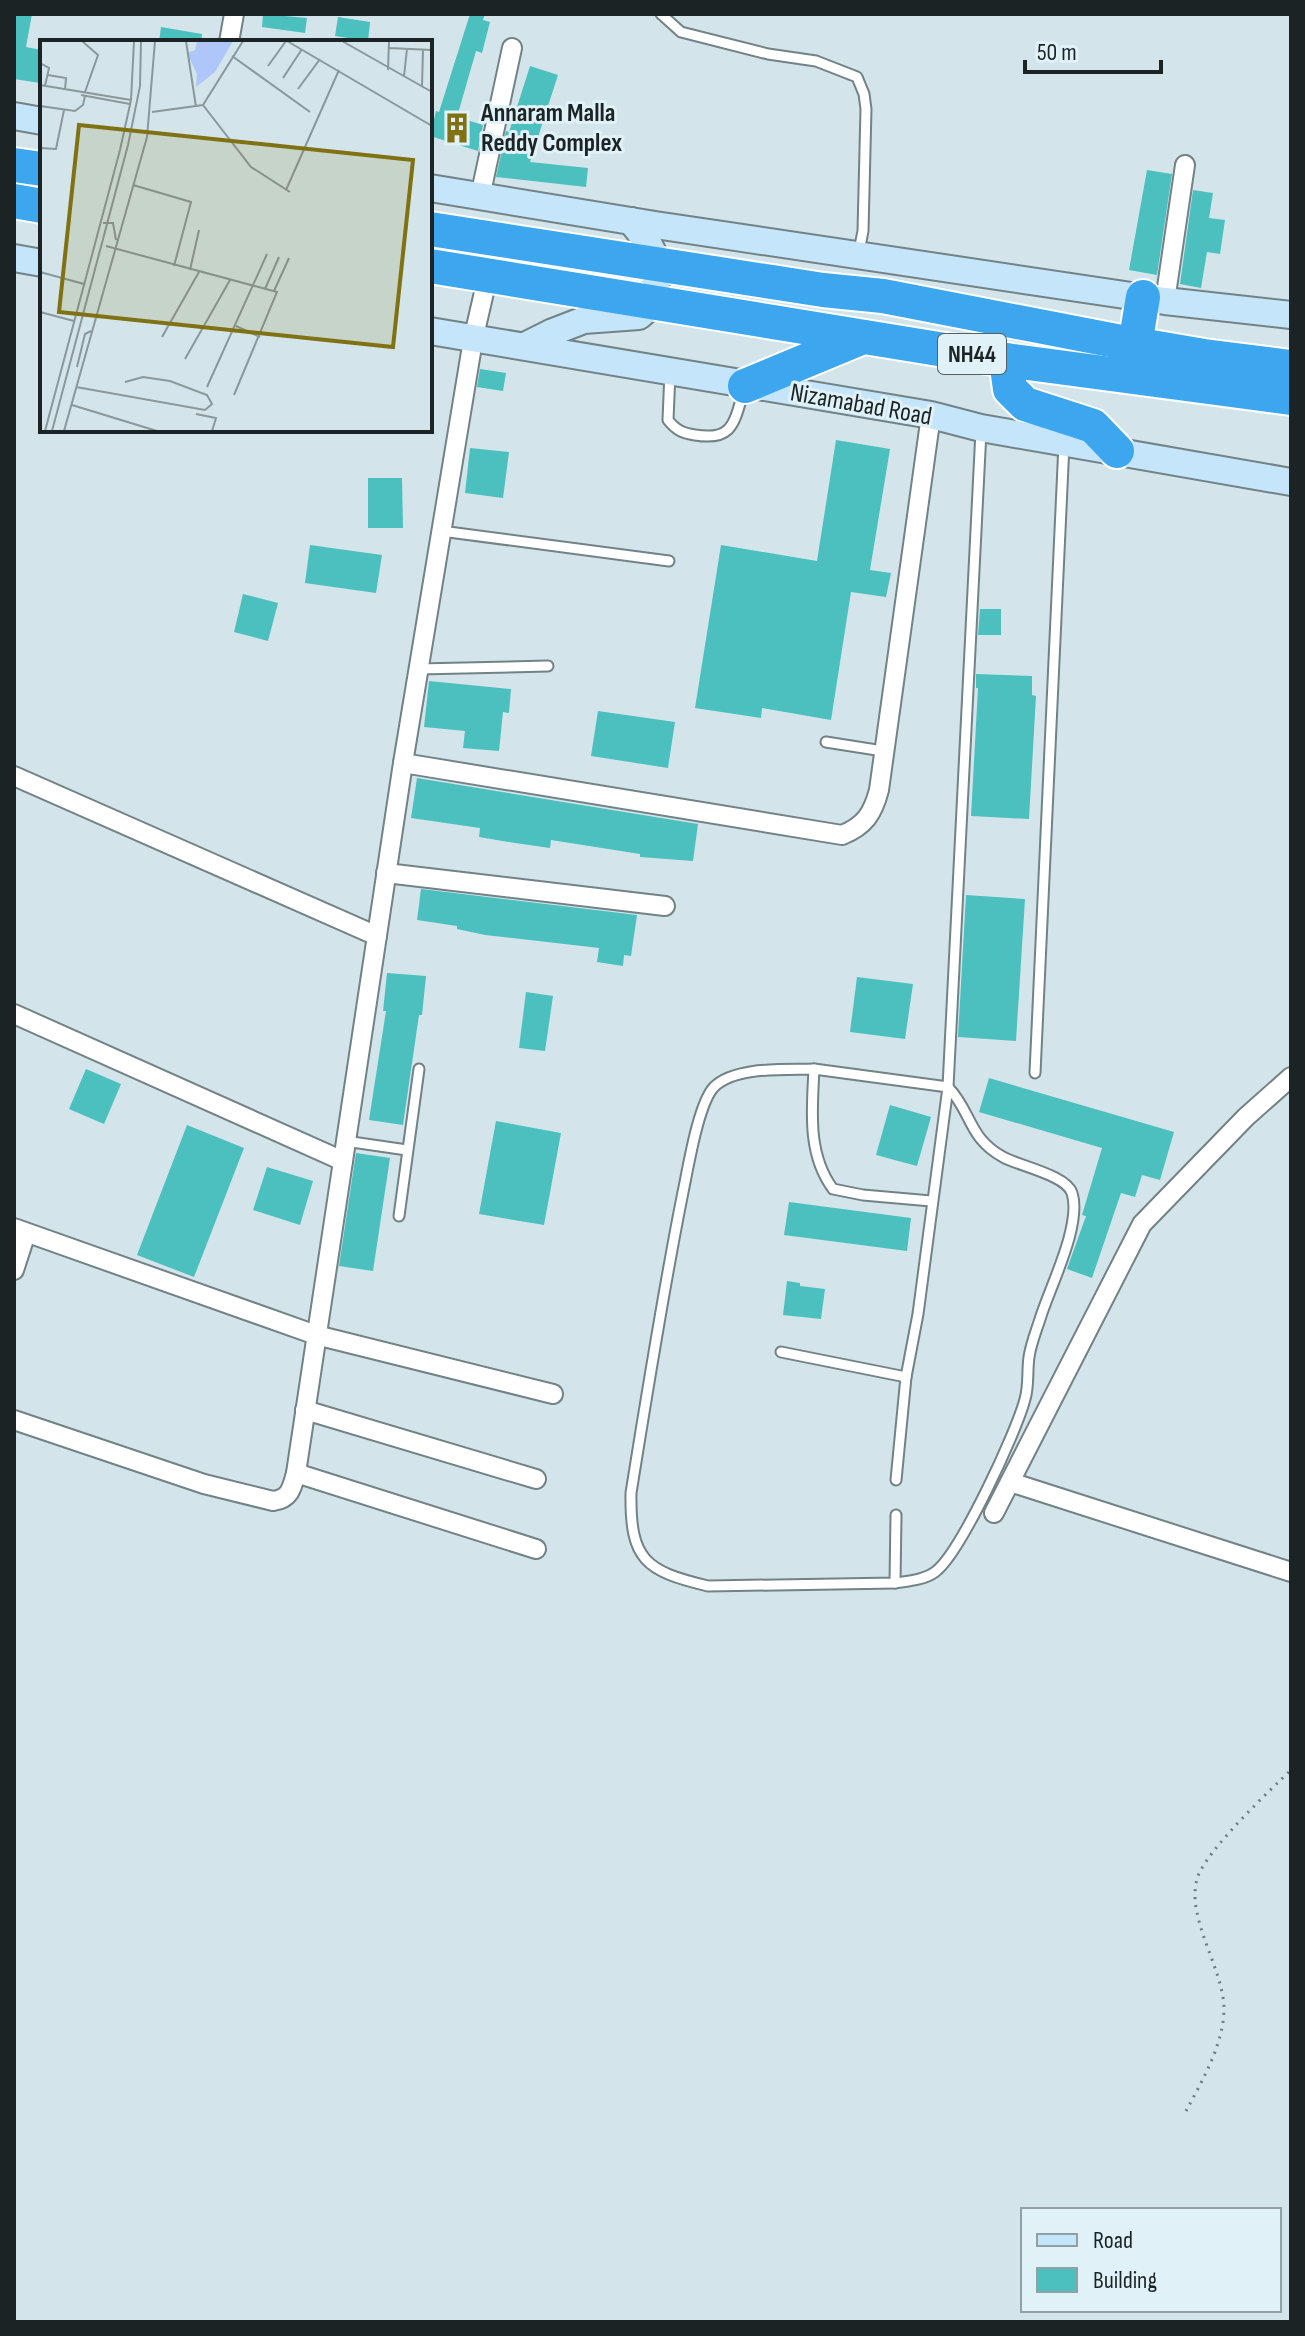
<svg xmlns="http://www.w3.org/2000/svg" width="1305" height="2336" viewBox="0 0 1305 2336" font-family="'Sofia Sans Condensed',sans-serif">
  <rect width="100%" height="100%" fill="#d3e5ea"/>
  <g fill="#4bc0bf">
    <polygon points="14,14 32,14 26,47 42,50 40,83 14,79"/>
    <polygon points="263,14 307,18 305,33 262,27"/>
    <polygon points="470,14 485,14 483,20 490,22 482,53 476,51 457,117 483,125 478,151 430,136 436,111 439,112"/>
    <polygon points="338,17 370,22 368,41 335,36"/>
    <polygon points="161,27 202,34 201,42 159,42"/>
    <polygon points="530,66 558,75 530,162 588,168 586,187 496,177 506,131 509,132"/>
    <polygon points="1147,170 1172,174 1157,275 1129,270"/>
    <polygon points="1193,190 1213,193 1209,218 1225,220 1220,254 1207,252 1201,288 1180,284"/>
    <polygon points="480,369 506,373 503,391 477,387"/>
    <polygon points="836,440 890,449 870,570 891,573 886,597 851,592 831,720 762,708 761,718 695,708 721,545 817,561"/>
    <polygon points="470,448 509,452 503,498 465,493"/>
    <polygon points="368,478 402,478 403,528 368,528"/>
    <polygon points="310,545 382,555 376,593 305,583"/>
    <polygon points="243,594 278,603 268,641 234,632"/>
    <polygon points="980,609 1001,609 1001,635 978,635"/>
    <polygon points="976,674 1032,676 1032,695 1036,696 1029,819 971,816 978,688 976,688"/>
    <polygon points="429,681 511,689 509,713 503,712 499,751 463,748 465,731 424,727"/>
    <polygon points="598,711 675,722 668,768 591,756"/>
    <polygon points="417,778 698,824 693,861 640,857 640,854 551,840 550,848 515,843 479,837 480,828 411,818"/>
    <polygon points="421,889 637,915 631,956 624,955 623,966 597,962 599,948 485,935 457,929 457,926 417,920"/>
    <polygon points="966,895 1025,899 1016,1041 958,1037"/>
    <polygon points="387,973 426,976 422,1015 419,1015 403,1125 369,1120 386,1011 383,1011"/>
    <polygon points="857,977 913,984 905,1039 850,1032"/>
    <polygon points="526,992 553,996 545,1051 519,1048"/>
    <polygon points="86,1069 121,1084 104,1124 69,1109"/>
    <polygon points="989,1078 1174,1132 1160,1180 1142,1175 1135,1197 1121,1193 1092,1278 1067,1269 1086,1216 1082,1215 1102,1148 979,1112"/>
    <polygon points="890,1105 931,1117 917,1166 876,1155"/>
    <polygon points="496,1121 561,1133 544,1225 479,1214"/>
    <polygon points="187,1125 244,1148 194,1277 137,1255"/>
    <polygon points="356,1153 390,1158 373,1271 339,1266"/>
    <polygon points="267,1167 313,1181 300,1225 253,1210"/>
    <polygon points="789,1202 911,1218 907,1251 784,1235"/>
    <polygon points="787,1281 800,1283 800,1286 825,1289 821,1319 783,1315"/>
  </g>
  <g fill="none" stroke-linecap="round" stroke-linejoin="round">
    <g stroke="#728287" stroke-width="13">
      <g id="lane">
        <polyline points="661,14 681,32 768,54 816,61 857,77 864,94 866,109 863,231 859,251"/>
        <path d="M670,372L668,420C676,430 682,433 695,435C732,441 734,424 743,393"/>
        <polyline points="441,531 669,561"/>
        <polyline points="418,669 548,666"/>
        <polyline points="826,742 883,751"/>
        <path d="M814,1069L948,1087C972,1112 968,1138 1003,1157C1019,1166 1066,1175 1072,1193C1082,1224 1051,1285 1041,1316C1037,1329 1031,1343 1029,1357C1027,1371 1029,1386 1025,1399C1017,1431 960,1554 935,1572C924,1580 908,1581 895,1583L708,1586C645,1571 630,1560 631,1493C647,1393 663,1292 683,1192C688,1169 698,1104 714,1087C735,1066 786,1070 814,1069Z"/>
        <path d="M814,1069C812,1110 807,1154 833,1189L863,1195L931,1201"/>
        <polyline points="1035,1073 1064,444"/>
        <polyline points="345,1141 407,1150"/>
        <polyline points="399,1216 419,1069"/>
        <polyline points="781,1352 906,1377"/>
        <polyline points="896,1480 906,1377 918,1314 948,1087 981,431"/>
        <polyline points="895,1583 896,1515"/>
      </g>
    </g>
    <g stroke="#728287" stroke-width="22">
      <g id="street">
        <polyline points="229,42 234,14"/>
        <polyline points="480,197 512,48"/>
        <polyline points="1165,301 1185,165"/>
        <path d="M403,763L842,835C865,826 873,813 879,790L931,415"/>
        <polyline points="14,776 377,936"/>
        <polyline points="386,873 665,906"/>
        <polyline points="14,1014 343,1161"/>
        <polyline points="14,1228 316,1335 553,1394"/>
        <polyline points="14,1270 26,1233"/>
        <polyline points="305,1410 536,1479"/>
        <path d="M14,1420L204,1484L273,1501C290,1499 292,1488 296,1473L403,763L473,340L488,275"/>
        <polyline points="296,1473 536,1549"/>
        <polyline points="1010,1482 1291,1572"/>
        <polyline points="994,1513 1142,1224 1246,1117 1291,1077"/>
      </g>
    </g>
    <g stroke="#728287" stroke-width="30">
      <g id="secondary">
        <polyline points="14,116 42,121"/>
        <polyline points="430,188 655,225 1165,301 1291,315"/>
        <polyline points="14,258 42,263"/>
        <polyline points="430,331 931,415 981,428 1291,482"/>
        <path d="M525,346L553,332L584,320L639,316L654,303C659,260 659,255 631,221"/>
      </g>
    </g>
    <g stroke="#fff" stroke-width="38">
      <g id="highway">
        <polyline points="14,165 42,169"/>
        <polyline points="14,201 42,206"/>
        <polyline points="430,229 823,290 883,296 1116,341 1204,356 1291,367"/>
        <polyline points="430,266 1006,360 1291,398"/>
        <polyline points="1135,345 1143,297"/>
        <polyline points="1006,360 1010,389 1025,404 1093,426 1117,451"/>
        <polyline points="745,386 863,337"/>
      </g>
    </g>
    <path stroke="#6f7b7f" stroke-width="3" stroke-dasharray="2 6" stroke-linecap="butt" d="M1186,2111C1202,2081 1224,2044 1224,2008C1223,1967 1184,1915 1198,1876C1209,1848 1268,1792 1291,1770"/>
    <use href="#lane" stroke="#fff" stroke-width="9"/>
    <use href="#street" stroke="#fff" stroke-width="18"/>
    <use href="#secondary" stroke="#c4e5fa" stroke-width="26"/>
    <use href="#highway" stroke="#3ca7ef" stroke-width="34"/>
  </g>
  <defs>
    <g id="building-bare" transform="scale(2.4)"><path d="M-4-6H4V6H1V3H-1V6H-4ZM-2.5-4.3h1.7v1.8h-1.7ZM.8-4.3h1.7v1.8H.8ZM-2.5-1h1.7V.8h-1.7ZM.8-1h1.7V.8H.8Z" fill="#807112" stroke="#e0f2f8" stroke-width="2.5" paint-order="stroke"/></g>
  </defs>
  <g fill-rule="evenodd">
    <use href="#building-bare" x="457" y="128"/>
  </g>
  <g text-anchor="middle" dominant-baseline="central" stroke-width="6" stroke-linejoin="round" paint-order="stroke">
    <rect fill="#e0f2f8" stroke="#576164" stroke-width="2" x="938" y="334" width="68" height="40" rx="6"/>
    <g font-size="24" font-weight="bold" fill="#1c2325">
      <text x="972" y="354">NH44</text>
    </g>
    <g font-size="26" font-weight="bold" fill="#1c2325" stroke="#e0f2f8" text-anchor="start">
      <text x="481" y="113">Annaram Malla<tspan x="481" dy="30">Reddy Complex</tspan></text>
    </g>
    <g font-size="26" fill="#1c2325" stroke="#e0f2f8">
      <text transform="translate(861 405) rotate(10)">Nizamabad Road</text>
    </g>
  </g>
  <g transform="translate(40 40)">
    <rect width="392" height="392" fill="#d3e5ea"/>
    <path d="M157,1H193L175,32L156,47L157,34L147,13L155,10Z" fill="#afc6fa"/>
    <path fill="none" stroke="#8a979b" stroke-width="2" d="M42,1L58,15L45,52M146,1L156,67M247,1L392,86M302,1L392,52M349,8L392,10M192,16L270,72M0,23L9,28L5,46M228,26L246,1M348,30L349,1M8,35L26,38L25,50M364,36L367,9M243,38L262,9M0,45L91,60M382,46L383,9M258,49L280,19M41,55L90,64M163,65L211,127L250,152M0,66L35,71L43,65L45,56M112,72L163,65L203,1M0,108L16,109L24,70M93,145L151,162L134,226M246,150L299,30M63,183H73L76,200M66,206L237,252L194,355M150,230L159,190M0,232L44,244M225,249L239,217M234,251L249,218M0,272L34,281M196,286L220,297M122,297L159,232M145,319L190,240M37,327L45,294L51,291M36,347L165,370L172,364L167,355L130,341L103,337L85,342M167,347L227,214M32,365L117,391M156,374L176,378L172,391M5,391L80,110L91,60L94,1M12,391L88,105L100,46L101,1M24,391L107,97L115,1"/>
    <path fill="#807112" fill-opacity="0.15" stroke="#807112" stroke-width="4" d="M39,85L373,120L353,307L19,272Z"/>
    <rect width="392" height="392" fill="none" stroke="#1c2325" stroke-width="4"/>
  </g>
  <rect width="1305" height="2336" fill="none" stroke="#1c2325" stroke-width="32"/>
  <rect x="1021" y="2208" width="260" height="104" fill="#e0f2f8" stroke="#929fa4" stroke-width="2"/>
  <rect x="1037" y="2234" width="40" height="12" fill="#c4e5fa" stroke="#929fa4" stroke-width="2"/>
  <text x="1093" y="2248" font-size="24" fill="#1c2325">Road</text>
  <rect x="1037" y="2268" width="40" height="24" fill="#4bc0bf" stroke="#929fa4" stroke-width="2"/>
  <text x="1093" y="2288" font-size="24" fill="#1c2325">Building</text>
  <path d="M1025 60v12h136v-12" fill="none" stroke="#1c2325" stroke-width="4"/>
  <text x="1037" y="60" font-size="24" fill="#1c2325" stroke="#e0f2f8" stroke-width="6" paint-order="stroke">50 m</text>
</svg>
